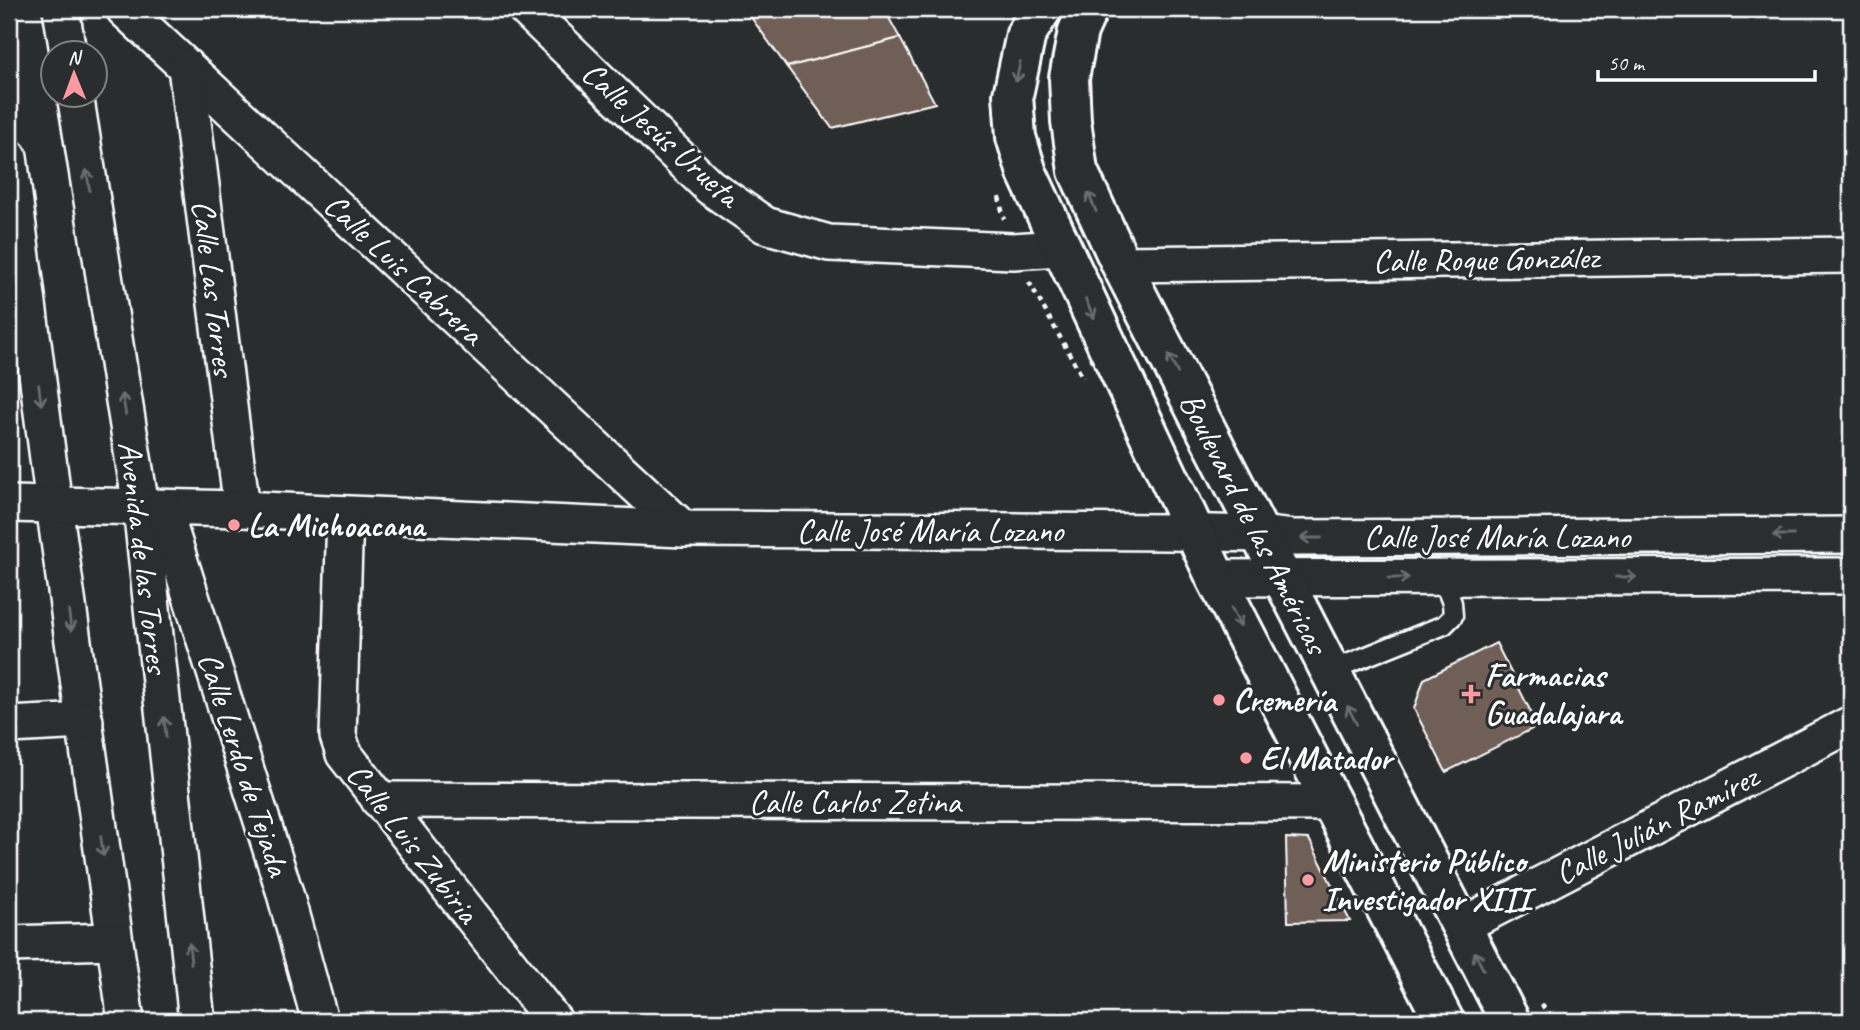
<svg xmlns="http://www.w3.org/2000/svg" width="1860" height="1030" viewBox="0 0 1860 1030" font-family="Caveat,sans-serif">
  <rect width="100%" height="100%" fill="#2a2d2e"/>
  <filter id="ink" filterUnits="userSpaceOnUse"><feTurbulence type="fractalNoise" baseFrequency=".0143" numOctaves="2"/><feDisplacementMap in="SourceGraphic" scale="14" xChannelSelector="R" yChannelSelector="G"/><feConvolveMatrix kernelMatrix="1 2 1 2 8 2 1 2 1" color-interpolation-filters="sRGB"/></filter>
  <g filter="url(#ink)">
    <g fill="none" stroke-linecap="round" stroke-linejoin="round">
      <polyline stroke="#4c626f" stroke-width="30" points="1306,559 1851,554"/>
    </g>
    <g fill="#6f5f56" stroke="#fff" stroke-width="2">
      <polygon points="745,9 884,9 900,38 787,67"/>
      <polygon points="900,38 935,103 832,128 787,67"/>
      <polygon points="1496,643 1538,726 1446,772 1414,709 1424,679"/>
      <polygon points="1286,838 1309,839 1350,921 1288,922"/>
    </g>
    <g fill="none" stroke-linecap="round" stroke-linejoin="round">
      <g stroke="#fff" stroke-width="23">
        <polyline id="service" points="1330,671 1444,625 1453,616 1452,603 1442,577"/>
      </g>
      <g stroke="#fff" stroke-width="40">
        <g id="minor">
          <polyline points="61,9 68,52"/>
          <polyline points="124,9 683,529"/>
          <polyline points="526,9 710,187 765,225 829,243 1013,251 1060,248"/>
          <polyline points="186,67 242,509"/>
          <polyline points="75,94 141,507 197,1021"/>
          <polyline points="9,157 54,505 126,1021"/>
          <polyline points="1121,264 1851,255"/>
          <polyline points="9,504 242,509 683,529 1169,532 1259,534 1293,538 1851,535"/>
          <polyline points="163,508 284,890 320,1021"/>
          <polyline points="345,514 338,736 344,754 554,1021"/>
          <polyline points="1216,578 1851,576"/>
          <polyline points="9,725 85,721"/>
          <polyline points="379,800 1332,803"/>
          <polyline points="1461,926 1851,724"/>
          <polyline points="9,944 114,941"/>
        </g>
      </g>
      <g stroke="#fff" stroke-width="44">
        <g id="secondary">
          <polyline points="1042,9 1026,34 1013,95 1016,137 1027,173 1216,578 1444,1021"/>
          <polyline points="1088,9 1078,31 1069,78 1071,121 1078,171 1121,264 1510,1021"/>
        </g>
      </g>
      <g stroke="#fff" stroke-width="4.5" stroke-dasharray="5 5" stroke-linecap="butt">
        <polyline points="999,197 1004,219"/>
        <polyline points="1029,282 1083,378"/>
        <polyline points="1542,1004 1551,1021"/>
      </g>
      <use href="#service" stroke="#2a2d2e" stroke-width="18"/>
      <use href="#minor" stroke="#2a2d2e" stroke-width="35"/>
      <use href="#secondary" stroke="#2a2d2e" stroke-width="38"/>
    </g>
    <defs><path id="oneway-shaft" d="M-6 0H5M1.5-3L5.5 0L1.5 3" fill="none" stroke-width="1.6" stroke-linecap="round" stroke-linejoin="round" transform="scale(1.75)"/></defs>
    <g stroke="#6a6c6d">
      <use href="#oneway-shaft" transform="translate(1018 72) rotate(102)"/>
      <use href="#oneway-shaft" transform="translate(88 180) rotate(-99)"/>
      <use href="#oneway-shaft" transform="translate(1092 202) rotate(-114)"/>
      <use href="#oneway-shaft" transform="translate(1090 309) rotate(65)"/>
      <use href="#oneway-shaft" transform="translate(1173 364) rotate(-117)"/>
      <use href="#oneway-shaft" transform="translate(40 395) rotate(83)"/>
      <use href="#oneway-shaft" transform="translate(124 404) rotate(-99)"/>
      <use href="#oneway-shaft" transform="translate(1783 535) rotate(180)"/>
      <use href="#oneway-shaft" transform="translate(1311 538) rotate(180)"/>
      <use href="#oneway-shaft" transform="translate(1626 577)"/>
      <use href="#oneway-shaft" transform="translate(1399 578)"/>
      <use href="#oneway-shaft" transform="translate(1236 617) rotate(63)"/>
      <use href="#oneway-shaft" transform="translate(70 621) rotate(82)"/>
      <use href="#oneway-shaft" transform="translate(1352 715) rotate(-117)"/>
      <use href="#oneway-shaft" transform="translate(165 727) rotate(-96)"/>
      <use href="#oneway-shaft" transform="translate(102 846) rotate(82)"/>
      <use href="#oneway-shaft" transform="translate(190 953) rotate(-96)"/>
      <use href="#oneway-shaft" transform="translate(1479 961) rotate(-117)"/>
    </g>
  </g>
  <g fill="#ff9aa2" stroke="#2a2d2e" stroke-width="2.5">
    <circle cx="234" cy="525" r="7"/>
    <path d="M1467.5 683.5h7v7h7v7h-7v7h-7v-7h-7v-7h7z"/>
    <circle cx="1219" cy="700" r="7"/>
    <circle cx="1246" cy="758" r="7"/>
    <circle cx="1308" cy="880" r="7"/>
  </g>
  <g text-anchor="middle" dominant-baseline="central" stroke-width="6" stroke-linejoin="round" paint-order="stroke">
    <g font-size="33" fill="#fff" stroke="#2a2d2e">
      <text transform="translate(661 134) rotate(42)">Calle Jesús Urueta</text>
      <text transform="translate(1486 259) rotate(-1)">Calle Roque González</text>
      <text transform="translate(404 269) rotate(43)">Calle Luis Cabrera</text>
      <text transform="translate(214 288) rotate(83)">Calle Las Torres</text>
      <text transform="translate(1254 523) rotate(63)">Boulevard de las Américas</text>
      <text x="930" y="531">Calle José María Lozano</text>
      <text x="1497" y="537">Calle José María Lozano</text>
      <text transform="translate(144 557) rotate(83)">Avenida de las Torres</text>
      <text transform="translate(244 764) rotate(72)">Calle Lerdo de Tejada</text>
      <text x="855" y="802">Calle Carlos Zetina</text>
      <text transform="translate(1656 825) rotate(-27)">Calle Julián Ramírez</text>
      <text transform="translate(413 843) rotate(52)">Calle Luis Zubiria</text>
    </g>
    <g font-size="33" font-weight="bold" fill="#fff" stroke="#2a2d2e" text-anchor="start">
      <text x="248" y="525">La Michoacana</text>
      <text x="1485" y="675">Farmacias<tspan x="1485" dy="38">Guadalajara</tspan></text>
      <text x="1233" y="700">Cremería</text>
      <text x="1260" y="758">El Matador</text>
      <text x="1322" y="861">Ministerio Público<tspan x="1322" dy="38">Investigador XIII</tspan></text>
    </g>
  </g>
  <rect width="1860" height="1030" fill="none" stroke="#2a2d2e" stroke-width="35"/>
  <rect x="18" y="18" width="1825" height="995" fill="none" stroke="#fff" stroke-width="2.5" filter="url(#ink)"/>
  <g transform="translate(74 74) rotate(359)"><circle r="33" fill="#2a2d2e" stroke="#7f8182" stroke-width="2"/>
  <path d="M0-5L12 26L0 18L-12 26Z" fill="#ff9aa2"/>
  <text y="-10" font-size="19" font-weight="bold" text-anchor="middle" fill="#ffffff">N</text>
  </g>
  <path d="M1598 70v10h217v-10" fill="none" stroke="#ffffff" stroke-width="3.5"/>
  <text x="1608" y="70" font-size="21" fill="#ffffff" stroke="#2a2d2e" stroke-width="5" paint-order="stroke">50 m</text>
</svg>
